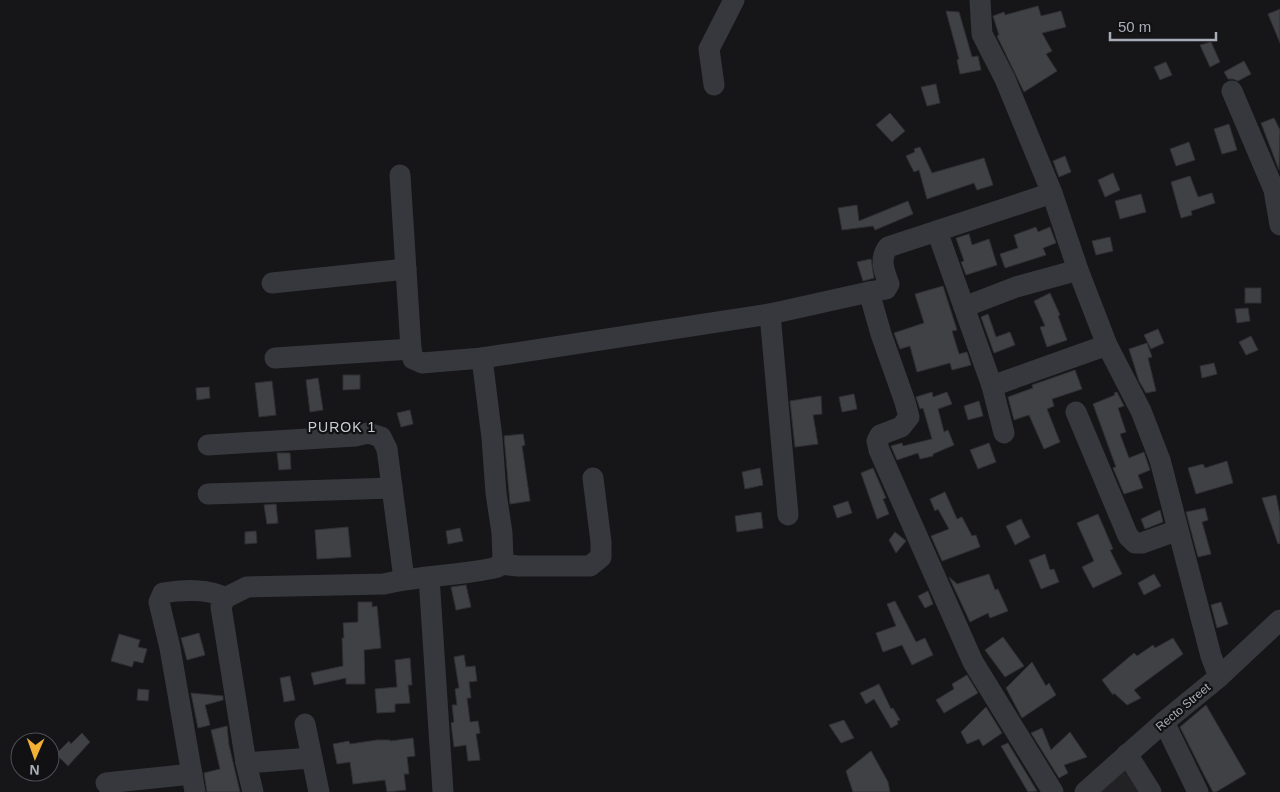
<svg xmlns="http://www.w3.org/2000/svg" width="1280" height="792" viewBox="0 0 1280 792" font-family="Arial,sans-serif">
  <rect width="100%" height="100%" fill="#161618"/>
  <polygon fill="#222225" points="1122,767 1140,792 1094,792"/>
  <g fill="#404145" stroke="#303034">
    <polygon points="1038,6 1041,16 1061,11 1066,27 1042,33 1052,51 1046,54 1057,71 1024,92 997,36 999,35 993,16 1004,12 1005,15"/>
    <polygon points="1280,9 1280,43 1268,14"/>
    <polygon points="946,11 959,12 972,57 978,56 981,70 960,74 957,60 959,59"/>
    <polygon points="1211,42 1220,62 1210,67 1200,45"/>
    <polygon points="1244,61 1251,74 1238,81 1233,79 1228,79 1224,72"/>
    <polygon points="1166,62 1172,75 1160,80 1154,67"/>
    <polygon points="936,84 940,103 927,106 921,87"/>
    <polygon points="890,113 905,131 892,142 876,125"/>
    <polygon points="1274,118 1280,130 1279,170 1261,123"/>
    <polygon points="1229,124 1237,150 1222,154 1214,129"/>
    <polygon points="1189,142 1195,160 1176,166 1170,149"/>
    <polygon points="920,147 932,173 984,158 993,185 977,190 974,183 927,199 919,170 914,172 906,156 915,152 914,149"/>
    <polygon points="1065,156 1071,172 1059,177 1053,161"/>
    <polygon points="1113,173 1120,190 1105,197 1098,180"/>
    <polygon points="1190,176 1198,197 1212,193 1215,203 1191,211 1192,215 1181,218 1171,182"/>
    <polygon points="1141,194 1146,212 1120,219 1115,201"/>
    <polygon points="908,201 913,214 875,230 873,226 842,230 838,208 857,205 859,221"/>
    <polygon points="1036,227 1038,232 1050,227 1056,243 1043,248 1046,255 1005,268 1000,254 1018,248 1014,235"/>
    <polygon points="969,234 972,245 989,239 997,265 966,275 961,262 964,261 956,238"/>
    <polygon points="1110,237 1113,251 1096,255 1092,241"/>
    <polygon points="871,259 874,278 863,281 857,262"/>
    <polygon points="943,286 957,330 952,331 959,354 967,352 971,365 952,370 950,363 917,372 910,346 900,349 894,333 924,323 915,294"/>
    <rect x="1245" y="288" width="16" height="15"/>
    <polygon points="1050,293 1060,315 1058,316 1067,340 1047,347 1040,327 1045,326 1034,301"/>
    <polygon points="1248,308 1250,321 1237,323 1235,309"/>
    <polygon points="988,314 996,337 1010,332 1015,345 994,353 981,317"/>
    <polygon points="1158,329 1164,343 1151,349 1144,335"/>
    <polygon points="1251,336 1258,350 1246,355 1239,342"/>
    <polygon points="1147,343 1152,357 1148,358 1156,391 1146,393 1139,381 1129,349"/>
    <polygon points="1214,363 1217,374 1202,378 1200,366"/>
    <polygon points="1075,370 1082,389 1052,399 1054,406 1047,409 1060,442 1044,449 1029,415 1014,420 1008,397 1033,388 1032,385"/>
    <polygon points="343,375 360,375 360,389 343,390"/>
    <polygon points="318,378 323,410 310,412 306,380"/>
    <polygon points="272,381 276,415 259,417 255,383"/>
    <polygon points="209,387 210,398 197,400 196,388"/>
    <polygon points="932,392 933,397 947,392 952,404 938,409 944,432 948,430 954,445 933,454 933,456 920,459 918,453 897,460 891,446 902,443 903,446 932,439 923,408 920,409 916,397"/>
    <polygon points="1117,392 1124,406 1118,408 1126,432 1120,434 1129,458 1144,452 1150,470 1138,475 1143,488 1124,494 1113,468 1116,467 1093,404 1115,395 1114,393"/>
    <polygon points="854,394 857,409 842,412 839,397"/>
    <polygon points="821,396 822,414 813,415 818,444 795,447 790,401"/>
    <polygon points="979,401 983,416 968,420 964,406"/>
    <polygon points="410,410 413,424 401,427 397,413"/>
    <polygon points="523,434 525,445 522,446 530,501 510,504 504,436"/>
    <polygon points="989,443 996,462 978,469 970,450"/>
    <polygon points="277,453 290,453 291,469 279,470"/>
    <polygon points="1227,461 1233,483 1196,494 1188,468 1203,464 1205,468"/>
    <polygon points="760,468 763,485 745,489 742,472"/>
    <polygon points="873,468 886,498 883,499 889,514 877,519 861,473"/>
    <polygon points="945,492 957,519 962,517 972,536 976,535 980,547 942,561 931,536 949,529 938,509 935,511 930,499"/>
    <polygon points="1276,495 1280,515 1280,543 1278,544 1262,498"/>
    <polygon points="848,501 852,513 837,518 833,506"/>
    <polygon points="276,504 278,523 267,524 264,505"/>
    <polygon points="1205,508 1208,520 1202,522 1211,554 1198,557 1186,512"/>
    <polygon points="1160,510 1163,522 1145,529 1141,519"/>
    <polygon points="761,512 763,528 737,532 735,516"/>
    <polygon points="1098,514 1113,549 1110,550 1122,574 1093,588 1082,567 1094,561 1077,523"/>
    <polygon points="1021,519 1030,537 1015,545 1006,526"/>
    <polygon points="348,527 351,557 317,559 315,530"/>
    <polygon points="460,528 463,541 448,544 446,531"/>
    <polygon points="256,531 257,543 245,544 245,532"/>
    <polygon points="895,532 906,541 896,553 889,540"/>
    <polygon points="1045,554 1050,570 1054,569 1059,582 1041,589 1029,560"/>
    <polygon points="989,574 995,590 998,589 1008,611 990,618 988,613 970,622 949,577 957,584"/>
    <polygon points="1154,574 1161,586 1144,595 1138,583"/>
    <polygon points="466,585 471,607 456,610 451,587"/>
    <polygon points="928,591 933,604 925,608 918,596"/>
    <polygon points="895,601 916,642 925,638 933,655 912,665 902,645 883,652 876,633 896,626 887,604"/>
    <polygon points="358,602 372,602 372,607 377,606 381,648 364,650 365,684 346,684 346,678 314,685 311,673 343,666 342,638 344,638 343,623 358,622"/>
    <polygon points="1221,602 1228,624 1217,628 1211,605"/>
    <polygon points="199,633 205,655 187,660 181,638"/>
    <polygon points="119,634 140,640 138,647 147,649 143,663 134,661 132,667 111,661"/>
    <polygon points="1003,637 1024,666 1005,677 985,650"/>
    <polygon points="1173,638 1183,654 1134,690 1141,698 1127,705 1114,693 1113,695 1102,680 1134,653 1137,656 1153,645 1155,648"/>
    <polygon points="464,655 466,667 475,666 477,681 469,682 471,698 467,698 470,722 478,721 480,733 476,734 480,760 468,761 466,745 454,747 451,723 454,722 452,705 457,705 455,689 459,688 454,657"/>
    <polygon points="410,658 412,685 408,685 410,703 395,704 395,712 377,713 375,689 397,687 395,660"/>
    <polygon points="1032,662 1046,686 1049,683 1056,695 1022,718 1006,688"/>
    <polygon points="967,675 978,693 944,713 936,700 954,689 952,684"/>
    <polygon points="290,676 295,700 284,702 280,678"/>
    <polygon points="879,684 891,709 893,708 900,720 897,721 898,724 891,728 874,699 866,704 860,693"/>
    <polygon points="138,689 149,690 148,701 137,700"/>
    <polygon points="191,693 223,696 223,700 205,705 210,725 198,728"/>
    <polygon points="1206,705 1246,774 1216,792 1213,792 1203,773 1180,727"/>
    <polygon points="986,707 1002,733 983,746 979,739 967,744 961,732"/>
    <polygon points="844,720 854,738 841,743 829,725"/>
    <polygon points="227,726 229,745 240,792 207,792 204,773 220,769 211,730"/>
    <polygon points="1042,728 1051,750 1070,732 1087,757 1064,765 1068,773 1059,778 1031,733"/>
    <polygon points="82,733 90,742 68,766 56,754 69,741 71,744"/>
    <polygon points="413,738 415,756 407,757 409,774 404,774 406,790 387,792 385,780 353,784 350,762 337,764 333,744 349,741 350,744 377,740 390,740 390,741"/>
    <polygon points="1008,743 1037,791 1028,792 1001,746"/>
    <polygon points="871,751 888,782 890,792 853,792 846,771"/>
  </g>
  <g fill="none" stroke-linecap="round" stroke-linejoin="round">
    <g stroke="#37383d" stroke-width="21">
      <polyline points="980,0 982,34 1005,79 1052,193 1078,270 1107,345 1141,411 1160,460 1211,656 1219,677"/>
      <polyline points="714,85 709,49 734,0"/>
      <polyline points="1232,91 1274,190 1280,225"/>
      <path d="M400,175L411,349L413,359L422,363L482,358L770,314L869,292L886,289L889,284C884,271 879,259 888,247L1052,193"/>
      <polyline points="937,231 992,386 1004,433"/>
      <polyline points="272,283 406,269"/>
      <polyline points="869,292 881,334 905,402 909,417 901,427 880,435 877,441 879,450 973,662 1053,792"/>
      <polyline points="964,307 1016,287 1078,270"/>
      <polyline points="770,314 788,515"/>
      <polyline points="275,358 411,349"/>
      <polyline points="992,386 1107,345"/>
      <polyline points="1076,412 1128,536 1135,543 1142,543 1178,530"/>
      <polyline points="208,445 355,436 368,433 381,437 387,449 404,579"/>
      <polyline points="208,494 392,488"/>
      <polyline points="500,564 518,566 590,566 601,557 601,542 593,478"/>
      <polyline points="429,577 443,792"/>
      <polyline points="1164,722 1198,792"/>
      <polyline points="305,724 319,792"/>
      <polyline points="1127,754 1151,792"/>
      <polyline points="246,763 311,758"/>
      <polyline points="106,783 192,774"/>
      <path d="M195,792L170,648L159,602L163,593C180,590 210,588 225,598"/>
      <path d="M253,792L246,763L221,607L225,598L247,587L384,584C422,575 461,576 498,567L503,559L502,533L496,493L492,438L482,358"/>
      <polyline points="1085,792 1164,722 1219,677 1280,620"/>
    </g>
  </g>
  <g text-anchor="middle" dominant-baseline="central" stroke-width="4.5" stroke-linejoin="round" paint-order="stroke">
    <g font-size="12" fill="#a8adb8" stroke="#111113">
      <text transform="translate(1183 707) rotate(-40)">Recto Street</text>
    </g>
    <g font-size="14" letter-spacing="1" fill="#c9ccd4" stroke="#111113">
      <text x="342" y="427">PUROK 1</text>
    </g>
  </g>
  <g transform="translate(35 757) rotate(182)"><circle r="24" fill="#111113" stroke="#4d4f55"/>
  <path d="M0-4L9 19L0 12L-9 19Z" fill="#f2b134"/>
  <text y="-8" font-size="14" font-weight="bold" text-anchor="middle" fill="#a8adb8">N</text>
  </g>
  <path d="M1110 32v8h106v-8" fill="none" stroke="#a8adb8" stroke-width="2.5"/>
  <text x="1118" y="32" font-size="15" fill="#a8adb8" stroke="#111113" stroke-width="4" paint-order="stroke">50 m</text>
</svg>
